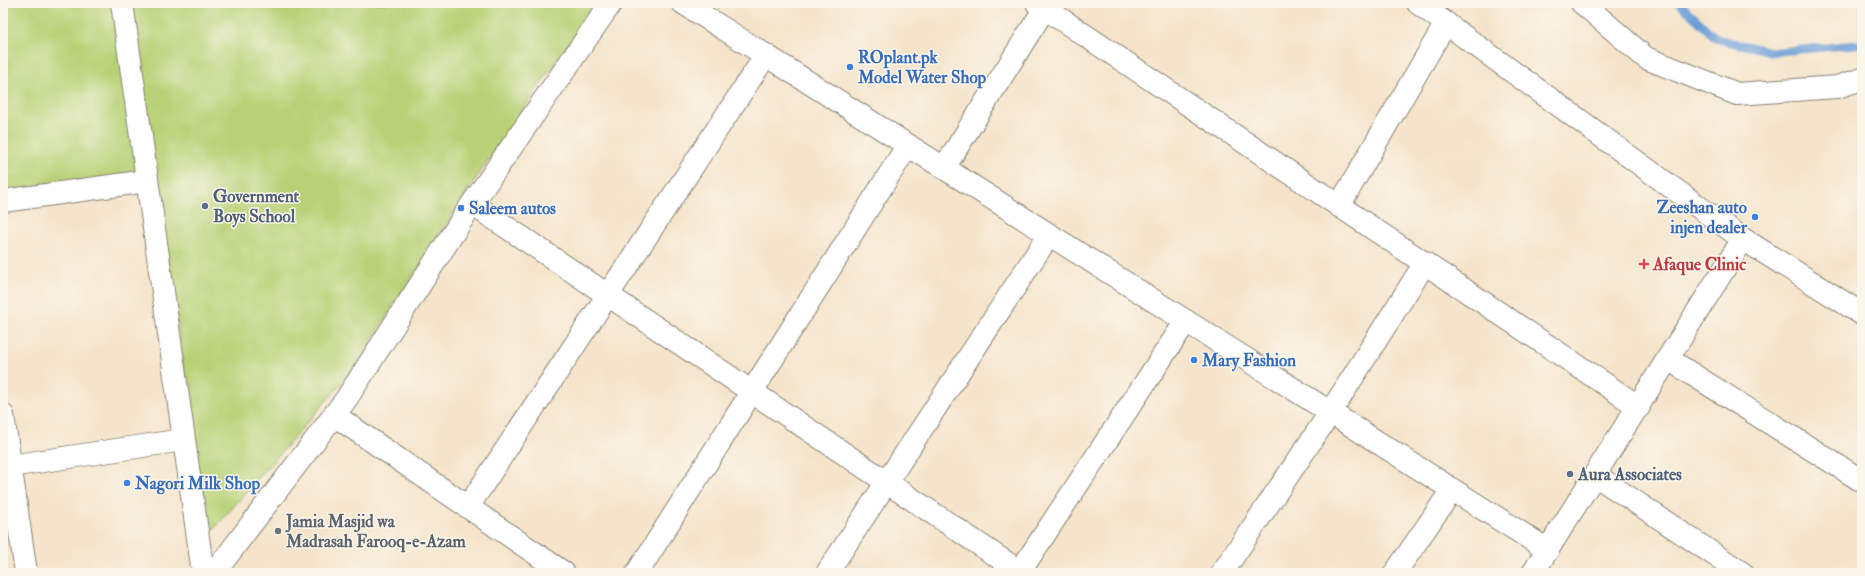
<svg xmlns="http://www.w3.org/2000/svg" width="1865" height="576" viewBox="0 0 1865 576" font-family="'IM FELL Double Pica',serif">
  <rect width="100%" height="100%" fill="#fbf7ec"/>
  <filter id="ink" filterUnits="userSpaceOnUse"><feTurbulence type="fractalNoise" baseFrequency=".025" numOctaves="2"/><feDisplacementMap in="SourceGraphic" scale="8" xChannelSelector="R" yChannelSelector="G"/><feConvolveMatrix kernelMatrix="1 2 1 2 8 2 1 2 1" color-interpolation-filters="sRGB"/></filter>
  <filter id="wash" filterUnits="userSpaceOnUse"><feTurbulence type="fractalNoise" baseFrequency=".012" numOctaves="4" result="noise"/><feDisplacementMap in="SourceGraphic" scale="16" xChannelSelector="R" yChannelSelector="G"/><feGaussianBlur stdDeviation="0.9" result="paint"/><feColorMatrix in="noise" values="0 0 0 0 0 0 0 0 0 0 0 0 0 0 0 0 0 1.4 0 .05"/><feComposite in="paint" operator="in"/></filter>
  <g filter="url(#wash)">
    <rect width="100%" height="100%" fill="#f5e4cb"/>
    <g fill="#b8d176" stroke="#6a7649">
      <polygon points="3,3 122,3 147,181 3,201"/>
      <polygon points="132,3 596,3 474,181 349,375 207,537"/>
    </g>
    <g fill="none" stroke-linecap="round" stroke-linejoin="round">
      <polyline stroke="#6c9dd6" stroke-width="8" points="1679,3 1717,39 1773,52 1862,44"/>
    </g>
  </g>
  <g filter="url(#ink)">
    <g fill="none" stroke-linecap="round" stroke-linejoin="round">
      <g stroke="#888074" stroke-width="24">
        <g id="street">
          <polyline points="122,3 203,573"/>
          <polyline points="683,3 1548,550"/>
          <polyline points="1037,3 1639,407"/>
          <polyline points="1418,3 1743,239 1862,314"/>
          <polyline points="1582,3 1646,58 1737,94 1837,87 1862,79"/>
          <polyline points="944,168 1048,3"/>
          <polyline points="3,201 147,181"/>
          <polyline points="472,204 1022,573"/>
          <polyline points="1339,206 1446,23"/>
          <polyline points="1668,359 1862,481"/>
          <polyline points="3,415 26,573"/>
          <polyline points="334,415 564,573"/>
          <polyline points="3,467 183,440"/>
          <polyline points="1595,475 1742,573"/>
          <polyline points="468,507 766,55"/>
          <polyline points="218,568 347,398 472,204 611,3"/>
          <polyline points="637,573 908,145"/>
          <polyline points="827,573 1049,235"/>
          <polyline points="1019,573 1186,321"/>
          <polyline points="1222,573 1330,413 1425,263"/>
          <polyline points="1395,573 1452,490"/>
          <polyline points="1533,573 1743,239"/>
        </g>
      </g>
      <use href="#street" stroke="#fff" stroke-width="22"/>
    </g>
  </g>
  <g fill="#3f7fe0" stroke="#fbf7ec" stroke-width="1.5">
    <circle cx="850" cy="67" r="4"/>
    <circle cx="461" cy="208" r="4"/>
    <circle cx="1755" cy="217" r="4"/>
    <circle cx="1194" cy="360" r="4"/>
    <circle cx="127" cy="483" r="4"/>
  </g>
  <g fill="#5c6f8a" stroke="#fbf7ec" stroke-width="1.5">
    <circle cx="205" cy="206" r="4"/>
    <circle cx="1570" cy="474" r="4"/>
  </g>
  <path fill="#e0444e" stroke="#fbf7ec" stroke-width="1.5" d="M1642 258h4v4h4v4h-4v4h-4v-4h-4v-4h4z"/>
  <circle fill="#6b7280" stroke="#fbf7ec" stroke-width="1.5" cx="278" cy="531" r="4"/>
  <g text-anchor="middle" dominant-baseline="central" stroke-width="3" stroke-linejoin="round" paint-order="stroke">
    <g font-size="17" font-weight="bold" fill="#366cbe" stroke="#fbf7ec" text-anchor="start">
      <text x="858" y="57">ROplant.pk<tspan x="858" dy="20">Model Water Shop</tspan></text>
      <text x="1747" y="207" text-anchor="end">Zeeshan auto<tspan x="1747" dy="20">injen dealer</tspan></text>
      <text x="469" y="208">Saleem autos</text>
      <text x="1202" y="360">Mary Fashion</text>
      <text x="135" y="483">Nagori Milk Shop</text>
    </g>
    <g font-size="17" font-weight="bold" fill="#4e5e75" stroke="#fbf7ec" text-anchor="start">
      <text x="213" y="196">Government<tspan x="213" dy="20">Boys School</tspan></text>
      <text x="1578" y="474">Aura Associates</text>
    </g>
    <g font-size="17" font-weight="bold" fill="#be3a42" stroke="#fbf7ec" text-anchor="start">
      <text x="1653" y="264">Afaque Clinic</text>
    </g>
    <g font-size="17" font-weight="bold" fill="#5b616d" stroke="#fbf7ec" text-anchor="start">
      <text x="286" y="521">Jamia Masjid wa<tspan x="286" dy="20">Madrasah Farooq-e-Azam</tspan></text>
    </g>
  </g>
  <rect width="1865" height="576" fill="none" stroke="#fbf7ec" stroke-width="16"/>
</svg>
